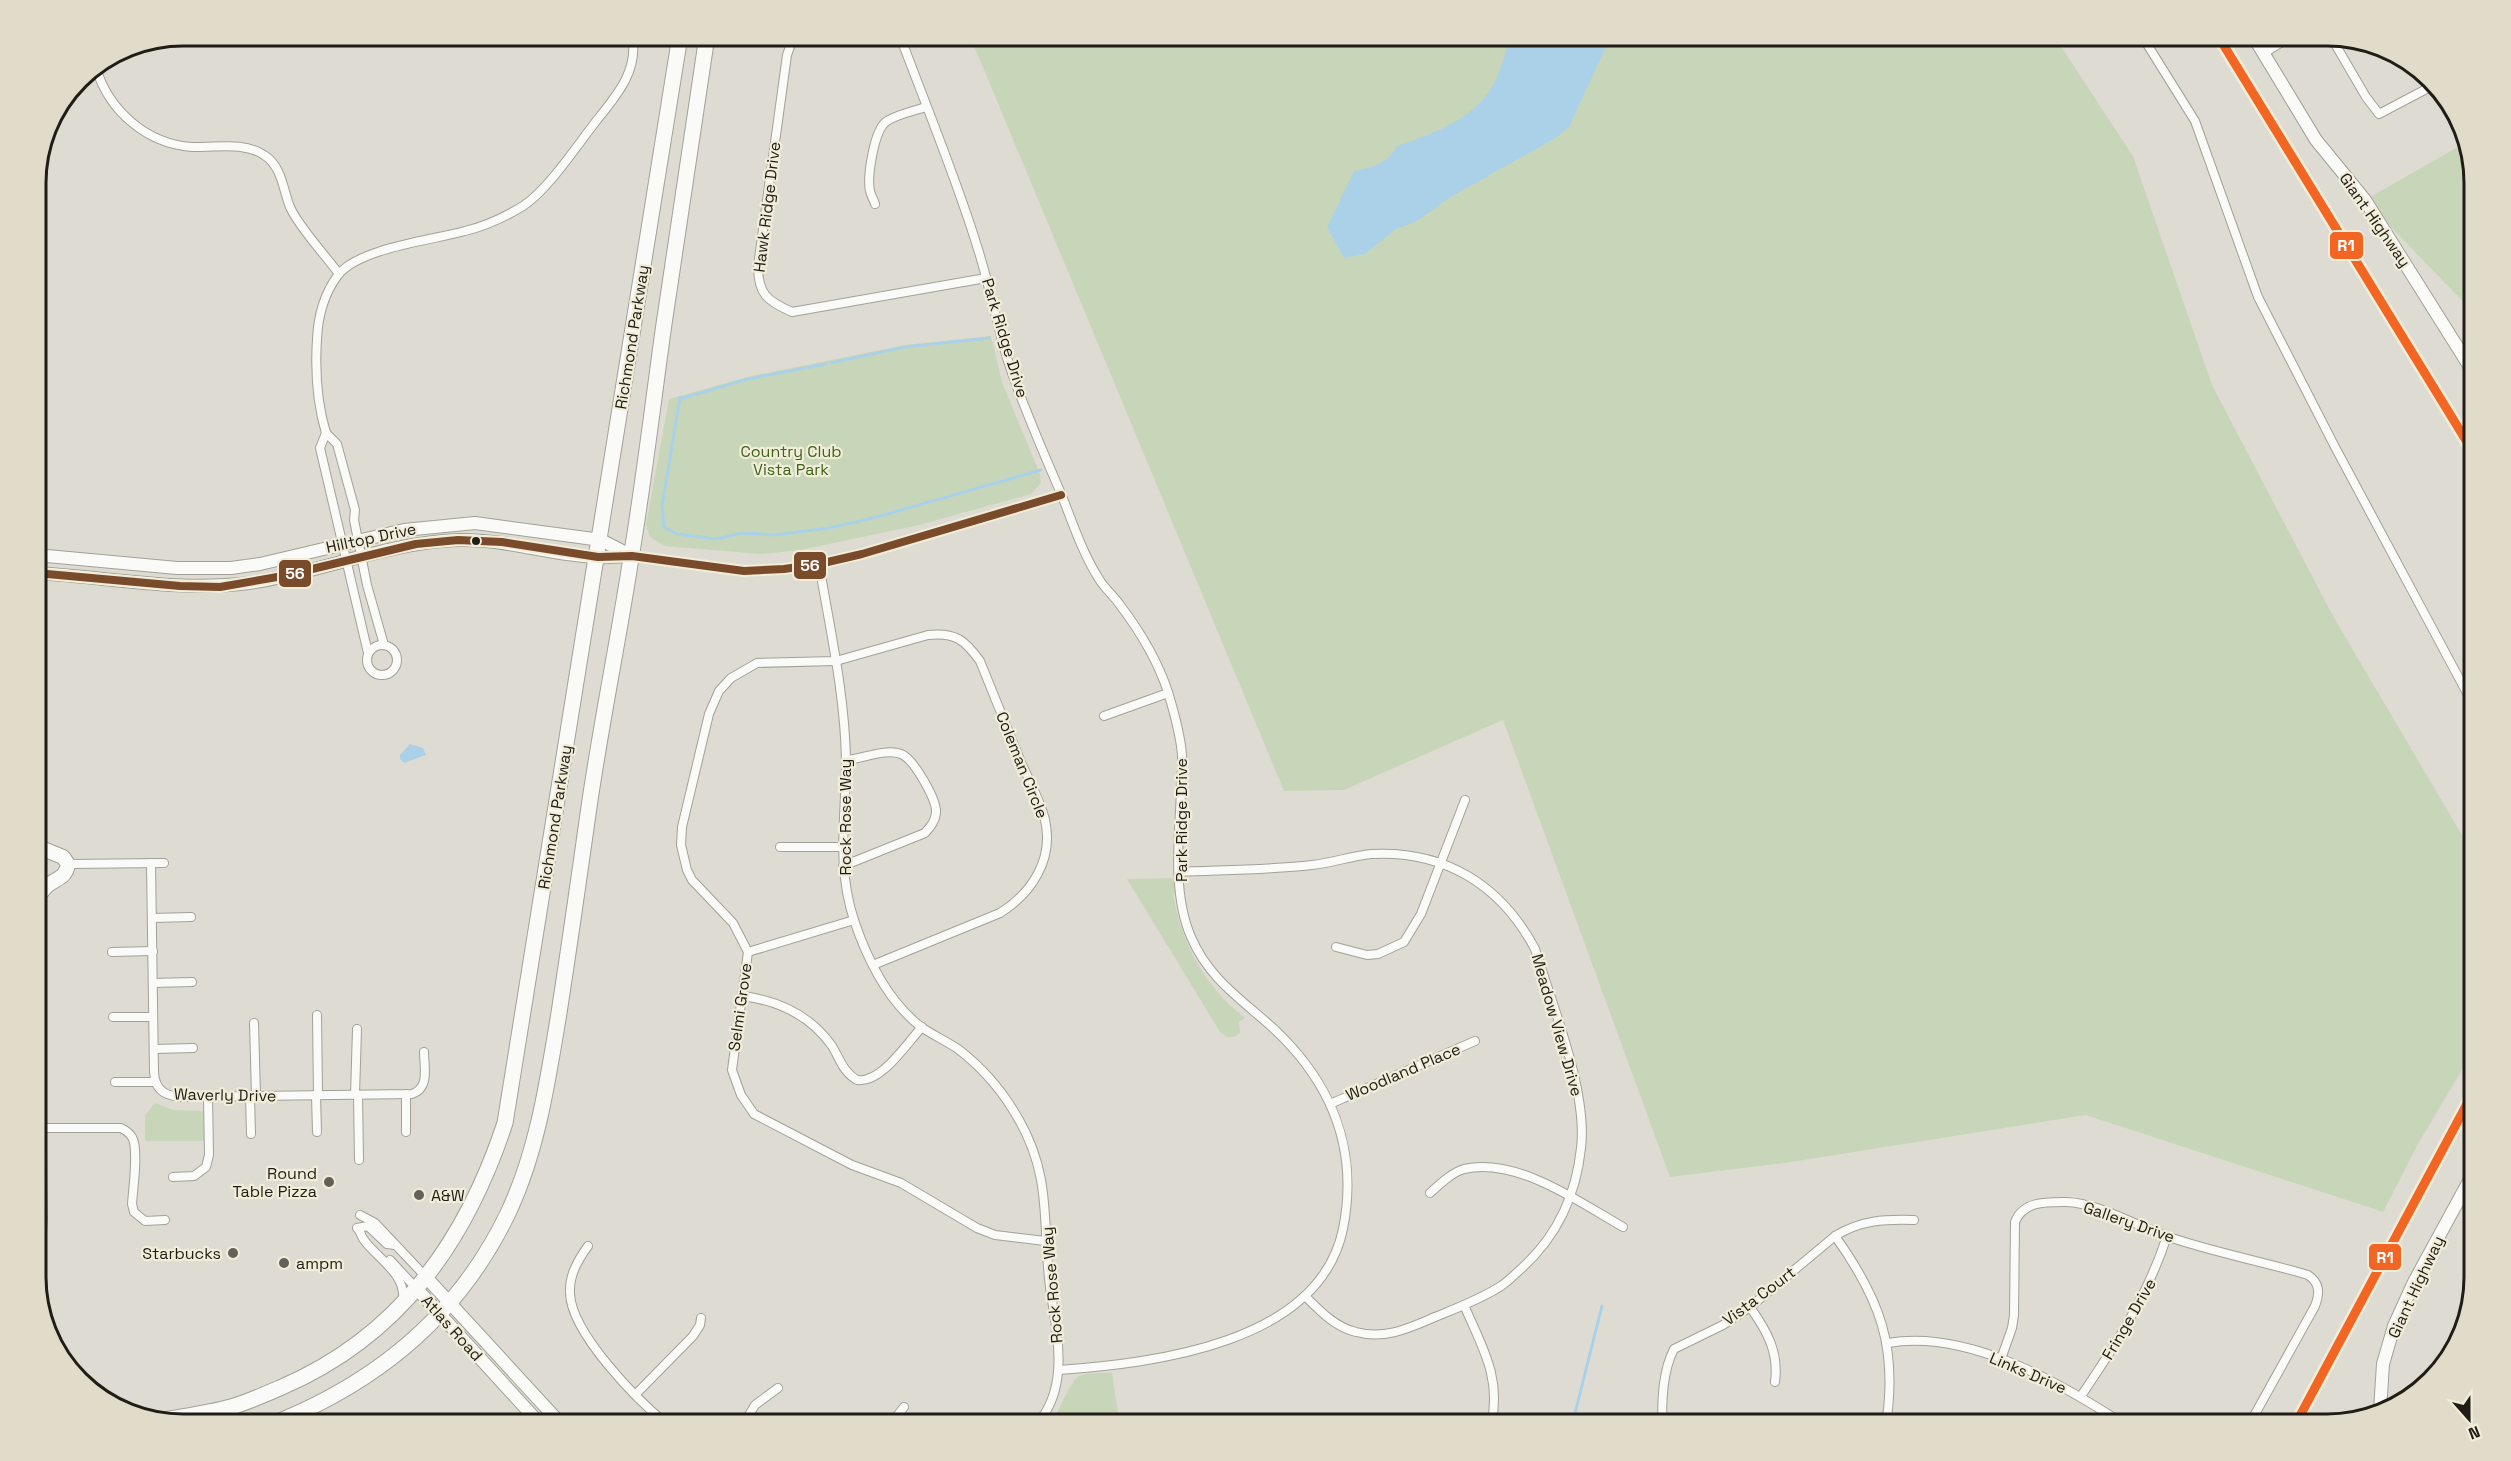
<svg xmlns="http://www.w3.org/2000/svg" width="2511" height="1461" viewBox="0 0 2511 1461" font-family="'Space Grotesk',sans-serif">
  <rect width="100%" height="100%" fill="#dedcd2"/>
  <g fill="#c7d6b8">
    <polygon points="970,36 2054,36 2133,156 2212,385 2333,616 2475,857 2475,1048 2418,1144 2383,1212 2086,1115 1785,1163 1670,1177 1503,720 1344,790 1284,791"/>
    <polygon points="2465,143 2475,174 2475,314 2365,200"/>
    <polygon points="991,336 1002,382 1040,474 1041,483 1031,494 919,525 801,550 761,554 664,546 650,537 646,525 669,399 747,377 905,345"/>
    <path d="M1171,878L1180,883L1173,895C1182,944 1205,987 1245,1018L1239,1022L1240,1033L1234,1037H1227L1220,1032L1127,879Z"/>
    <polygon points="155,1103 173,1110 205,1111 205,1141 145,1141 145,1115"/>
    <path d="M1112,1373L1118,1413L1084,1425H1050C1058,1414 1070,1381 1079,1376C1087,1372 1103,1373 1112,1373Z"/>
  </g>
  <g fill="#abd1e9">
    <path d="M1511,36H1611L1569,127L1557,137L1449,198L1417,221L1396,229L1365,254L1344,258L1327,227L1354,171C1372,168 1388,163 1397,146C1432,134 1470,121 1491,89C1500,74 1505,53 1511,36Z"/>
    <polygon points="410,744 423,748 426,755 404,763 400,759 400,755"/>
  </g>
  <g fill="none" stroke-linecap="round" stroke-linejoin="round">
    <g stroke="#abd1e9" stroke-width="3">
      <polyline points="831,363 905,347 989,338"/>
      <polyline points="680,397 662,506 664,527 677,534 715,539 743,533 774,535 829,528 873,518 1041,470"/>
      <polyline points="680,399 748,379 826,364"/>
      <polyline points="1572,1425 1602,1306"/>
    </g>
    <g stroke="#a2a199" stroke-width="10">
      <g id="street">
        <path d="M797,36L792,41L787,55L758,266C758,294 767,301 792,312L986,278"/>
        <path d="M900,36C926,106 955,175 977,246C989,283 996,321 1007,358C1022,405 1043,451 1062,496C1073,524 1083,554 1099,579C1105,589 1114,596 1120,605C1139,630 1158,662 1168,692C1174,712 1181,736 1182,756C1183,813 1168,884 1191,937C1209,979 1241,999 1273,1028C1331,1082 1359,1149 1343,1229C1319,1344 1154,1363 1059,1370"/>
        <polyline points="2142,36 2195,121 2258,297 2335,447 2475,708"/>
        <polyline points="2331,37 2366,97 2379,114 2432,86"/>
        <polyline points="2264,53 2292,36"/>
        <path d="M96,68C109,111 147,144 192,147C216,148 243,141 264,155C282,166 283,190 290,207C298,226 326,256 339,274"/>
        <path d="M875,204C874,200 871,196 870,191C867,177 874,129 887,121C898,114 914,111 926,107"/>
        <path d="M326,433C317,403 315,370 317,339C318,316 324,294 338,275C359,248 433,240 465,231C486,226 505,217 523,206C548,190 578,144 597,120C617,95 639,70 632,36"/>
        <polyline points="326,433 320,448 368,653"/>
        <polyline points="326,433 337,444 355,510 354,520 367,585 384,645"/>
        <polyline points="632,556 744,571 784,569 819,564 862,554 1061,495"/>
        <path d="M819,564C830,629 845,695 846,761C846,817 836,865 854,920C867,959 888,1001 921,1027C933,1035 946,1041 958,1049C983,1068 1004,1093 1019,1120C1054,1181 1041,1230 1051,1294C1058,1339 1069,1389 1036,1425"/>
        <circle cx="382" cy="660" r="15"/>
        <polyline points="1104,716 1168,693"/>
        <polyline points="780,847 842,847"/>
        <path d="M151,863L154,1072C155,1093 168,1097 187,1097L412,1094C430,1088 424,1067 424,1052"/>
        <polyline points="68,864 164,863"/>
        <path d="M843,866L925,833C930,827 935,822 936,813C937,800 914,759 901,754C886,748 862,759 846,760"/>
        <path d="M1179,872C1223,870 1268,870 1312,865C1332,863 1351,856 1371,854C1445,850 1501,885 1535,949C1552,1004 1588,1092 1581,1148C1576,1196 1557,1236 1522,1268C1515,1274 1509,1281 1501,1286C1481,1299 1457,1308 1435,1317C1409,1328 1385,1340 1356,1332C1335,1327 1320,1311 1305,1296"/>
        <polyline points="152,918 191,917"/>
        <polyline points="1336,947 1367,955 1378,954 1404,942 1421,914 1465,800"/>
        <polyline points="112,952 153,951"/>
        <polyline points="748,952 854,920"/>
        <path d="M873,965L1000,913C1032,893 1054,859 1045,820C1040,799 1028,779 1020,760C1007,727 993,694 980,661C965,640 955,632 928,635L836,661L757,663L731,678L719,691L709,714L682,827L681,845L687,870L692,880L733,923L748,952L732,1070L741,1095L754,1114L852,1165L901,1183L977,1228L995,1235L1045,1241"/>
        <polyline points="153,983 192,982"/>
        <path d="M743,996C779,1001 811,1016 832,1046C840,1059 843,1072 857,1080C881,1084 907,1043 922,1027"/>
        <polyline points="317,1015 318,1095"/>
        <polyline points="113,1017 153,1017"/>
        <polyline points="254,1023 256,1096"/>
        <polyline points="154,1049 193,1048"/>
        <polyline points="115,1082 155,1082"/>
        <polyline points="316,1095 317,1132"/>
        <polyline points="355,1095 357,1029"/>
        <polyline points="358,1095 359,1160"/>
        <polyline points="250,1096 251,1134"/>
        <polyline points="1330,1104 1475,1041"/>
        <path d="M40,1128H121C125,1130 129,1132 132,1137C139,1149 133,1188 132,1204L134,1212L145,1221L165,1220"/>
        <polyline points="406,1132 406,1094"/>
        <polyline points="173,1177 194,1176 206,1167 209,1155 208,1097"/>
        <path d="M1430,1193C1440,1184 1451,1173 1464,1169C1517,1157 1579,1202 1623,1227"/>
        <polyline points="360,1215 375,1223 425,1276"/>
        <path d="M1835,1236C1880,1299 1898,1347 1886,1425"/>
        <path d="M395,1245L387,1244L368,1226L357,1228C361,1232 361,1236 364,1240C378,1259 406,1274 403,1300"/>
        <path d="M588,1246C578,1260 569,1275 570,1293C571,1333 638,1401 668,1425"/>
        <polyline points="390,1260 416,1288"/>
        <path d="M1464,1305C1482,1347 1502,1378 1491,1425"/>
        <path d="M1750,1307C1767,1331 1779,1352 1775,1382"/>
        <path d="M1888,1343C1967,1329 2061,1383 2125,1425"/>
        <path d="M2001,1359L2012,1328L2014,1315L2015,1222C2023,1201 2046,1202 2066,1202C2099,1203 2134,1225 2166,1236C2212,1252 2261,1261 2308,1275C2320,1283 2320,1293 2315,1306L2249,1425"/>
        <polyline points="636,1394 693,1336 700,1325 701,1318"/>
        <path d="M2081,1396C2115,1346 2148,1295 2167,1236"/>
        <polyline points="743,1425 755,1405 778,1388"/>
        <polyline points="895,1425 897,1416 904,1407"/>
        <path d="M1663,1425C1661,1402 1663,1370 1674,1349L1723,1325L1750,1307L1835,1236C1861,1220 1885,1219 1914,1220"/>
      </g>
    </g>
    <g stroke="#a2a199" stroke-width="14">
      <g id="secondary">
        <polyline points="2253,36 2316,140 2365,200 2475,375"/>
        <polyline points="36,555 177,568 231,568 260,564 404,530 475,523 601,540 632,556"/>
        <path d="M36,573C107,577 179,592 249,583C320,573 387,542 459,540C508,539 552,556 598,557C609,558 620,556 630,556"/>
        <polyline points="425,1276 562,1425"/>
        <polyline points="416,1288 541,1425"/>
        <polyline points="2380,1411 2383,1364 2394,1326 2414,1282 2475,1170"/>
        <polyline points="1806,1425 1863,1423 1896,1425"/>
      </g>
    </g>
    <g stroke="#a2a199" stroke-width="16">
      <g id="primary">
        <path d="M36,846L63,857L68,864C66,878 57,878 48,885C42,890 39,895 36,902"/>
        <polyline points="36,945 40,1218 36,1281"/>
      </g>
    </g>
    <g stroke="#a2a199" stroke-width="17">
      <g id="highway">
        <path d="M164,1420C186,1416 209,1413 231,1407C248,1402 266,1394 282,1387C400,1336 466,1241 505,1123L680,36"/>
        <path d="M270,1425C375,1384 460,1315 509,1211C537,1151 547,1085 558,1019C569,949 579,878 589,807C601,724 618,642 631,558C644,480 653,402 664,324C678,228 692,132 707,36"/>
      </g>
    </g>
    <use href="#street" stroke="#fafaf8" stroke-width="8"/>
    <use href="#secondary" stroke="#fafaf8" stroke-width="12"/>
    <use href="#primary" stroke="#fafaf8" stroke-width="14"/>
    <use href="#highway" stroke="#fafaf8" stroke-width="15"/>
    <g stroke="#f1edd9" stroke-width="12">
      <polyline id="bus-1" points="36,573 180,586 220,587 283,576 416,544 458,540 502,542 598,557 632,556 744,571 784,569 819,564 862,554 1061,495"/>
    </g>
    <use href="#bus-1" stroke="#7a4b2a" stroke-width="8"/>
    <g stroke="#f1edd9" stroke-width="14">
      <g id="rail-1">
        <polyline points="2218,36 2475,455"/>
        <polyline points="2295,1425 2475,1089"/>
      </g>
    </g>
    <use href="#rail-1" stroke="#f26522" stroke-width="9"/>
  </g>
  <circle fill="#1f1d16" stroke="#f1edd9" stroke-width="2" cx="476" cy="541" r="5"/>
  <g fill="#626058" stroke="#f1edd9" stroke-width="2">
    <circle cx="329" cy="1182" r="6"/>
    <circle cx="419" cy="1195" r="6"/>
    <circle cx="233" cy="1253" r="6"/>
    <circle cx="284" cy="1263" r="6"/>
  </g>
  <g text-anchor="middle" dominant-baseline="central" stroke-width="4.5" stroke-linejoin="round" paint-order="stroke">
    <g font-size="16" fill="#1f1d16" stroke="#f1edd9">
      <text transform="translate(767 207) rotate(-83)">Hawk Ridge Drive</text>
      <text transform="translate(2375 220) rotate(55)">Giant Highway</text>
      <text transform="translate(632 337) rotate(-81)">Richmond Parkway</text>
      <text transform="translate(1005 338) rotate(73)">Park Ridge Drive</text>
      <text transform="translate(371 538) rotate(-12)">Hilltop Drive</text>
      <text transform="translate(1022 765) rotate(68)">Coleman Circle</text>
      <text transform="translate(555 817) rotate(-81)">Richmond Parkway</text>
      <text transform="translate(845 817) rotate(-90)">Rock Rose Way</text>
      <text transform="translate(1181 820) rotate(-90)">Park Ridge Drive</text>
      <text transform="translate(740 1007) rotate(-82)">Selmi Grove</text>
      <text transform="translate(1557 1025) rotate(74)">Meadow View Drive</text>
      <text transform="translate(1403 1072) rotate(-23)">Woodland Place</text>
      <text transform="translate(225 1095) rotate(1)">Waverly Drive</text>
      <text transform="translate(2129 1222) rotate(19)">Gallery Drive</text>
      <text transform="translate(1052 1285) rotate(-95)">Rock Rose Way</text>
      <text transform="translate(2416 1287) rotate(-65)">Giant Highway</text>
      <text transform="translate(1759 1296) rotate(-37)">Vista Court</text>
      <text transform="translate(2129 1319) rotate(-60)">Fringe Drive</text>
      <text transform="translate(452 1328) rotate(48)">Atlas Road</text>
      <text transform="translate(2028 1373) rotate(23)">Links Drive</text>
    </g>
    <g font-size="16" fill="#3e641c" stroke="#f1edd9">
      <text x="791" y="451">Country Club<tspan x="791" dy="18">Vista Park</tspan></text>
    </g>
    <g font-size="16" fill="#1f1d16" stroke="#f1edd9" text-anchor="end">
      <text x="317" y="1173">Round<tspan x="317" dy="18">Table Pizza</tspan></text>
      <text x="431" y="1195" text-anchor="start">A&amp;W</text>
      <text x="221" y="1253">Starbucks</text>
      <text x="296" y="1263" text-anchor="start">ampm</text>
    </g>
  </g>
  <path d="M0 0H2511V1461H0ZM183 46H2327A137 137 0 0 1 2464 183V1277A137 137 0 0 1 2327 1414H183A137 137 0 0 1 46 1277V183A137 137 0 0 1 183 46Z" fill="#e0dcc9" fill-rule="evenodd"/>
  <path fill="none" stroke="#1f1d16" stroke-width="3" d="M183 46H2327A137 137 0 0 1 2464 183V1277A137 137 0 0 1 2327 1414H183A137 137 0 0 1 46 1277V183A137 137 0 0 1 183 46Z"/>
  <g stroke="#f1edd9" stroke-width="2">
    <rect x="2329" y="231" width="35" height="29" rx="6" fill="#f26522"/>
    <rect x="793" y="551" width="34" height="29" rx="6" fill="#7a4b2a"/>
    <rect x="278" y="559" width="34" height="29" rx="6" fill="#7a4b2a"/>
    <rect x="2368" y="1243" width="34" height="28" rx="6" fill="#f26522"/>
  </g>
  <g font-size="16" text-anchor="middle" font-weight="bold" fill="#fff">
    <text x="2346" y="251">R1</text>
    <text x="810" y="571">56</text>
    <text x="295" y="579">56</text>
    <text x="2385" y="1263">R1</text>
  </g>
  <g transform="translate(2469 1419) rotate(159)" stroke="#f1edd9" stroke-width="4.5" paint-order="stroke">
  <path d="M0-4.5L10 22L0 15L-10 22Z" fill="#1f1d16"/>
  <text y="-9" font-size="16" font-weight="bold" text-anchor="middle" fill="#1f1d16">N</text>
  </g>
</svg>
